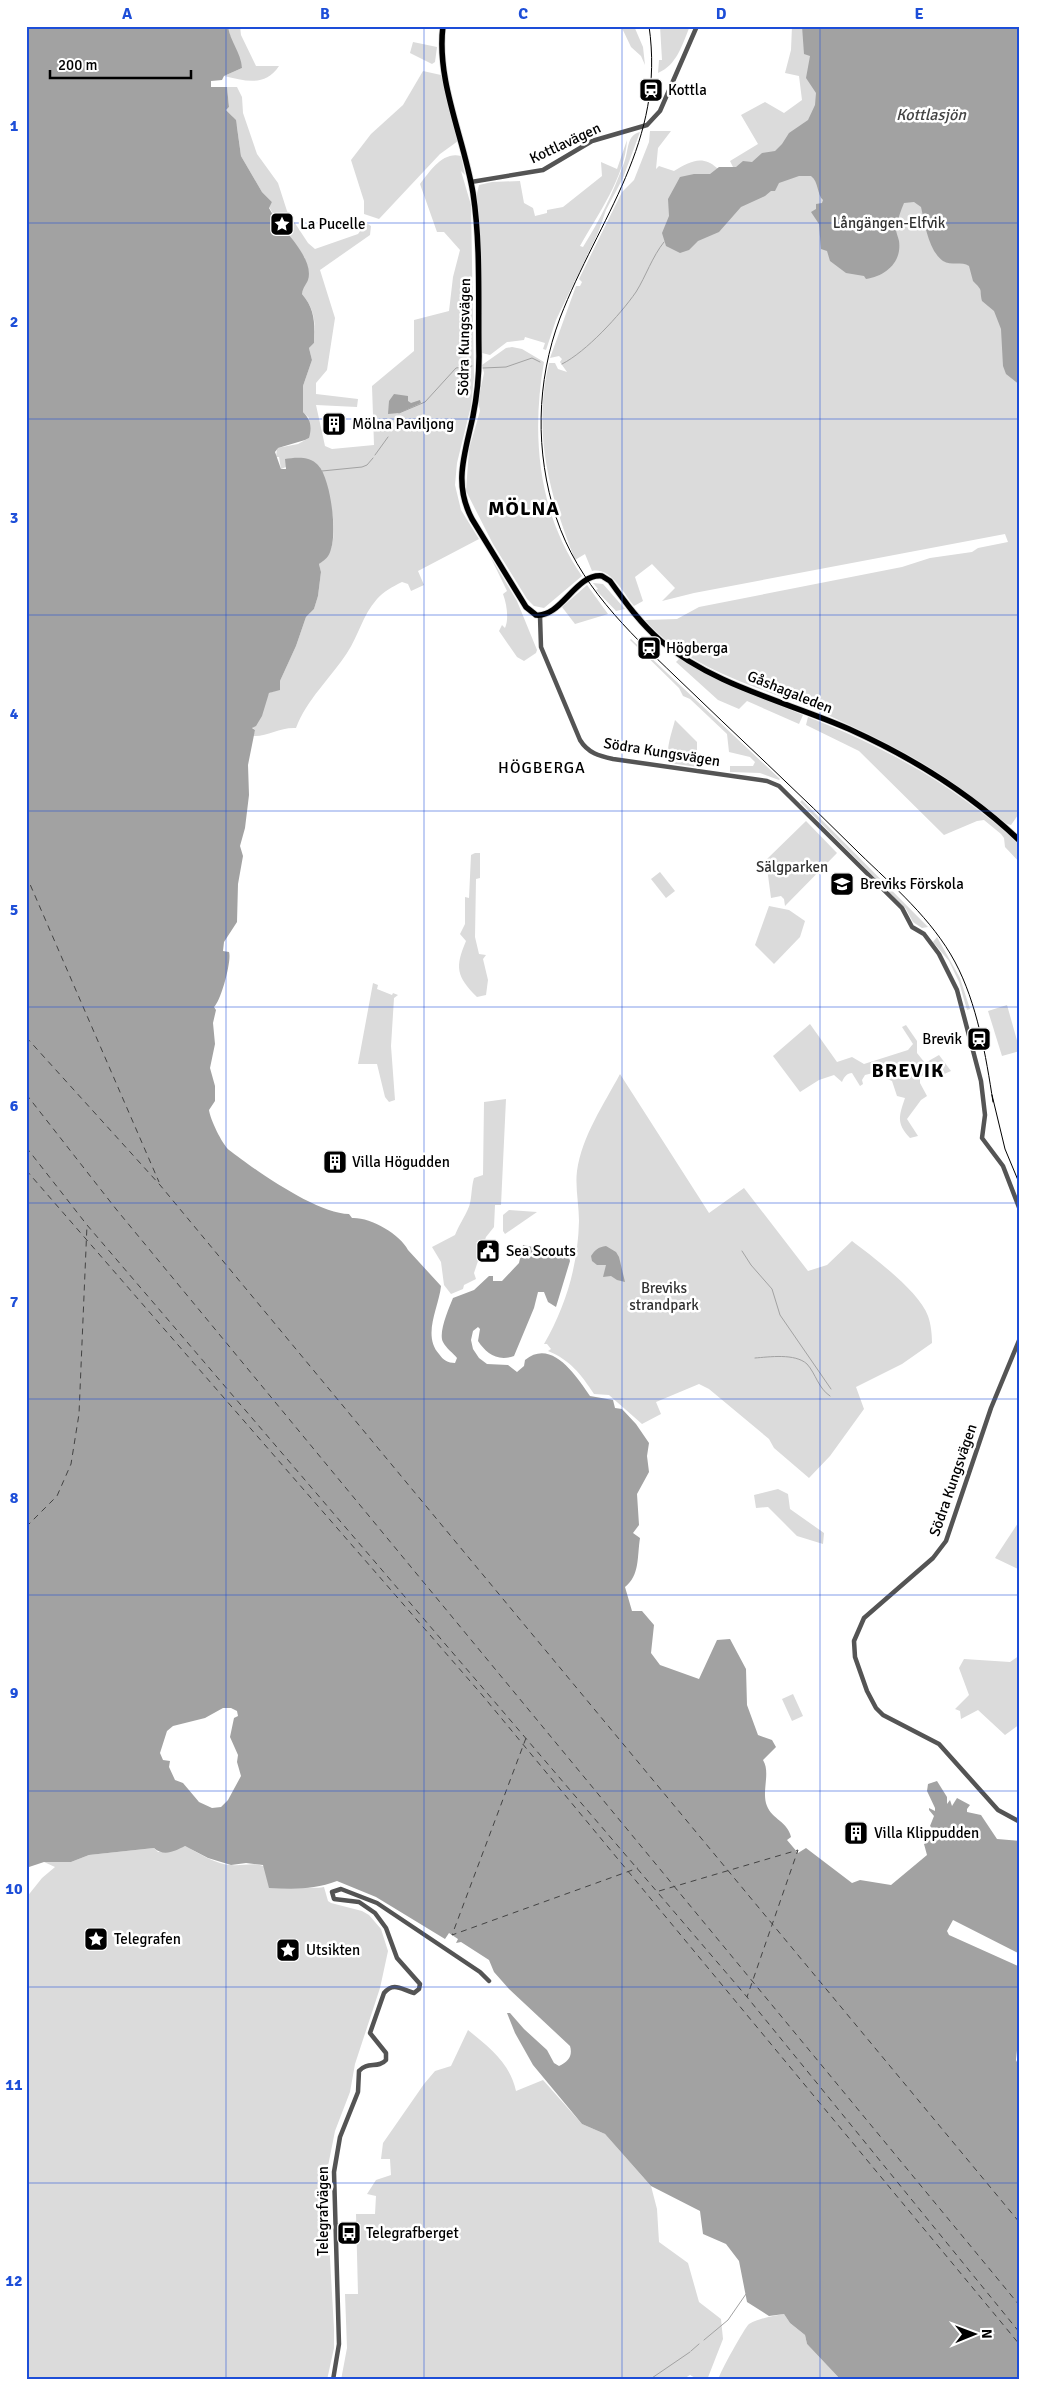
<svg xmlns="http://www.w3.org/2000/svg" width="1046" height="2406" viewBox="0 0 1046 2406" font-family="Signika,sans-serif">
  <rect width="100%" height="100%" fill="#fff"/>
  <g fill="#dbdbdb">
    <path d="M228,26H240L241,35L256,66H279C265,87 246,81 224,76L242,68C237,53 230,41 228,26Z"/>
    <polygon points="621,26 634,26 643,47 645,65 641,56 631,47"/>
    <path d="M660,26H690C682,45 677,65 658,73L659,60H662Z"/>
    <path d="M792,26H1020V812L1011,825L1007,824C985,808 963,789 940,774C906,752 869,734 832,717C770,689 692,674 645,620L677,619L699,607L902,567L930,558L972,552L978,548L1008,542L1005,534L694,593L662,601L675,588L652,564L635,577L643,601L634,606C623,593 611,567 592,571L585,554L575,560C550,496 532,433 549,363H555L558,369L567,372L560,362L562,359L559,356L550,358L576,286H580L582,282L579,279L622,192L634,180L649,142L650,131H671L658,148L656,169L659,166L674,171C689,162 702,154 717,168L733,167L730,161L758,144L741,115L765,102L784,113L802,100L799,76L785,73L791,50Z"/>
    <polygon points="413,42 437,47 435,62 432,64 410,53"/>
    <polygon points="423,71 441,75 458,141 440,154 379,219 364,214 364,201 351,160 371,134 403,105"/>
    <path d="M227,87H237L242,97L243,113L257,154L278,183L287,211L308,243L315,249L358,234L366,223L371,226L370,235L320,270L335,318L327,370L316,383V394L358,399L357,407L316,405L325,446L332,449L374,445L372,386L414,351V320L449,311L453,277L460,250L444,232H437L420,184C430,171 443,151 461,156L465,175L461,171L471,205L474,377L471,406L457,463L455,485L461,510L479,539L418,571L424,585L411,591L408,584L402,582C392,587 384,591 377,599C362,616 359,635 347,653C330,679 307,699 296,728C280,727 267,737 253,736L255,730L252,727L269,693L280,689V681L296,646L306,617L314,609L318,596L321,572L319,564C347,544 328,493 319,466L306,459L281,469L279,457H276L277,448L298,444L309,438V418L303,412V386L312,360L309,348L314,343C316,324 315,309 302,294L305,258L280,223L283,221L282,219L278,222L269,207L272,202L262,192L241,156L237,127L232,116L226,110L229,107Z"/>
    <path d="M640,132L623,178L606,210L598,233L556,320L546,350L543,349L545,343L525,337L524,340L507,342L490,355L482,353L476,198L479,185L492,182L520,181L524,203L533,208L535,216L547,213V210L563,207L602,176L601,162L617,169L627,140C625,177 598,214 580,246L583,247C600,220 613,193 624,163C629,151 626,135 640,132Z"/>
    <path d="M512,347L522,349L544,362C531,436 538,513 582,576L544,608L534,606L527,599L493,544L466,491L469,449L480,411L478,401L484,373L482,365L506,348Z"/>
    <path d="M490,556L517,601L537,650L536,653L524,661L517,657L499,631L502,625L505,628C509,619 507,605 503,594L507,591Z"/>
    <polygon points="593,583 603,584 625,609 616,611 596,590 598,589"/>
    <polygon points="587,585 608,614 575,624 562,607"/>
    <polygon points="631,639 780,779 779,780 760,773 730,772 730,766 753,766 755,762 750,757 729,752 727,734 690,699 683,696 679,688 630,640"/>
    <polygon points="680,658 722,682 803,715 799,724 747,701 739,709 718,700 676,662"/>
    <path d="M808,717C886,747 957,787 1020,845V863L1005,847L1004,838L1001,834L984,820L977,821L944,835L859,751L806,725Z"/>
    <path d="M675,720L697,742V767L669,763C665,750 672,732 675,720Z"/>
    <polygon points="802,800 928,927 922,928 913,922 906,909 800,802"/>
    <polygon points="806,821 837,853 785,906 784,899 781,896 771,898 766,860"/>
    <path d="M475,853H480V878L476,879L475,937L479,954L486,955L483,959L488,980L486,995L477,997C456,976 455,967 466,941L460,934L465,924V897L469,898L471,855Z"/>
    <polygon points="660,872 675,891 666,898 651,879"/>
    <polygon points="769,906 789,910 805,921 800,937 774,964 755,945"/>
    <polygon points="937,937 960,978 970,1009 967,1010 959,982 949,961 933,942"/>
    <polygon points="373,983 378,985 377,989 392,995 393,993 398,995 394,998 391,1046 395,1100 389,1102 385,1097 377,1064 358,1064"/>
    <polygon points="1007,1005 1020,1051 1002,1056 988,1011"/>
    <path d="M810,1024L837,1062L852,1057L864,1064L908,1050L913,1044L902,1027L906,1025L917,1041V1053L925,1063L939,1055L951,1071L935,1078L930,1071L920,1077V1083L927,1096L921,1100L907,1119L918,1136L910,1138C896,1123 899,1116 905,1098L897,1096L892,1081L873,1073L865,1075L862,1080L863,1084L860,1086L852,1073C847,1073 844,1077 842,1082L834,1075L819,1080L800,1092L773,1056Z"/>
    <path d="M620,1074L709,1213L744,1188L808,1271L827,1265L852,1241C873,1257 919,1291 928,1316C931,1324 932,1335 932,1343L902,1364L856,1387L864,1409L830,1456L809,1478L774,1448L769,1439L709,1389L699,1384L656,1402L661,1414L642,1424L609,1395L594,1394C581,1374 570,1360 548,1351L551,1349L547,1344H544C566,1306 578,1265 579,1221C579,1205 575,1187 577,1171C582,1136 604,1104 620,1074Z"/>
    <path d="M506,1099L501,1205H495L494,1227L486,1237L474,1273L476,1279L464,1285L463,1289L451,1294L444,1285L441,1262L432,1247L455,1235C459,1225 464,1218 468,1209C472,1202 471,1187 474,1178L483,1175L484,1102Z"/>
    <polygon points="509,1210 537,1212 505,1234 503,1231 503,1215"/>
    <polygon points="778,1489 788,1494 790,1509 824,1533 823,1544 797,1536 768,1507 756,1508 754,1495"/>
    <polygon points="1020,1520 1020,1570 995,1558"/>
    <polygon points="1020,1655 1020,1724 1005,1735 978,1710 961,1719 960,1711 955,1709 969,1695 959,1668 964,1659 1010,1662"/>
    <polygon points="793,1694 803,1716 792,1721 782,1699"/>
    <path d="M185,1846C199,1853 216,1865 232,1865C243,1866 253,1862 263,1866C290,1874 291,1892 324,1887L328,1901L331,1903L362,1911L369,1915L381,1929L388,1951L380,1988L355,2064L350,2092L335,2131L328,2166L327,2206L334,2329V2348L327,2380H26V1898L42,1878L55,1867L44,1862H71L89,1855L154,1848L158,1852Z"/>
    <path d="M468,2030C489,2047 510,2063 516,2091L543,2080L582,2124L605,2134L651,2186L657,2209L659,2242L688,2263L699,2302L721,2319L723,2339L707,2380H699L690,2375L682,2380H341L347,2348L345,2294H358L356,2214H375L376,2196L367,2194L376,2180L391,2175L390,2159H381L383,2143L424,2084L435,2071L451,2066Z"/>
    <path d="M784,2314L790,2323L805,2335L807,2344L841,2380H718C720,2372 745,2327 749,2324C760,2318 772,2316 784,2314Z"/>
  </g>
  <g fill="#a2a2a2" fill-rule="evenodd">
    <path d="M26,26H228C230,42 241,52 242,68L224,76L222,80L211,81V87H227L229,107L226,110L236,120L241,156L262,192L272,202L269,208L277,222L282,219L283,221L280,224C290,237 314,261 308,280C306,285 303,287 302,294C315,309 315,324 314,343L309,348L312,360L303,386V412C311,420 312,427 309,438L305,440L278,448L275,452L281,469H286L285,459C296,457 310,456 318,465C331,479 337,532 331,549C329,557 325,560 319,564L321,572L318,596L314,609L306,617L296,646L280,681V690L269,693L262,716L256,726L252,728L255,730L248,765L249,795L245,828L240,846L243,856L238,884L237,922L224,942L223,951L229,952C232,960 221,1001 214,1007L216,1010L213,1023L215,1044L210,1068L215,1086V1101L209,1110C210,1119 222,1144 229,1150C255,1170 317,1214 349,1214L352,1218C370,1217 400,1234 408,1250L441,1286C439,1307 422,1335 439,1354C443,1360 448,1363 455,1363L457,1358C453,1353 446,1348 443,1342C438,1333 449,1308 453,1298L474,1290L489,1276H493V1281H502L519,1263L523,1245L568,1254L570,1261L556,1307L548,1302L544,1292H538L534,1308L514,1356C497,1362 486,1353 478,1341L480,1329L478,1327L473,1331L471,1340L473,1349L479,1358L487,1364L508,1365L517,1372L524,1366L525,1360C552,1338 576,1376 590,1396L613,1400L615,1408L622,1409L636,1424L649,1443L647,1456L649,1472L637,1494L639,1525L633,1533L640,1538C637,1557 640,1575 625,1587L632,1611H642L654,1625L651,1653L660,1665L699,1679L717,1640L730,1639L746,1669L747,1705L758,1735L772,1740L776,1747L763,1760C771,1773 761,1791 767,1806C772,1819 788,1822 791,1837L787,1840L798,1853L806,1848L852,1883L860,1880L891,1885L927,1855L924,1844L929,1841L932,1828L930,1826L934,1816L929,1810V1808L935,1811V1808L927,1791L928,1784L937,1781L947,1797V1804L950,1800L952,1806L957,1798L970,1805L967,1809V1812L981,1815L997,1839L1020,1841V1954L953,1920L947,1931L949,1935L1020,1967V2047L1017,2050L1016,2060L1020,2068V2380H841L807,2344L805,2335L790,2323L784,2314L769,2316L747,2302L739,2261L726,2244L703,2234L700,2211L651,2186L605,2134L582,2124L533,2065L515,2033L507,2013H510L524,2029L547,2050L554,2063L559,2066C568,2062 573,2056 570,2046L509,1989L494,1972L489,1960L461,1942L456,1943L458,1939L449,1933L445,1939L376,1897L337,1881C314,1890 293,1889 269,1888L263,1865L246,1863L231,1865L208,1858L185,1846C175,1851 164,1857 154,1848L89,1855L71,1862H44L26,1868ZM223,1708H231L237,1711L238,1716L234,1718L230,1737L238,1755L237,1762L241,1776L228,1800L221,1807L212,1808L199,1802L183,1783L175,1780L169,1767L170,1761L163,1760L160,1753L167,1731L173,1726L205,1718Z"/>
    <path d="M802,26H1018L1020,39V385L1006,374L1003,366L1001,329L994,311L982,301C979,288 984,292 973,281L969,266C962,261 951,266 943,261C928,250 925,224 921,207L914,202L904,203C901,210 898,219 896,226C895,231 898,236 899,241C902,262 886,276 866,279L864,276L846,273L830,261L827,251L821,249L819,224L811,212L816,209V204L822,203L823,200C817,195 819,182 811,176H799L779,183L775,191H771L765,196L741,207L719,232L698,241L689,250L680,253L666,246L662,233L669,216L668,199L680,177L694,174H710L719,167H736L743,161L752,162L762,153L775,151L782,144L789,133L808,120L815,105L816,93L806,78L810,56L804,54Z"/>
    <polygon points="394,394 408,396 408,401 411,403 420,400 421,403 399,413 388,414 389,401"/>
    <path d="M606,1246L616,1252L619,1257L625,1282L617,1280L611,1276L603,1277L606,1265H597L592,1261L591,1256C595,1250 598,1247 606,1246Z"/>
  </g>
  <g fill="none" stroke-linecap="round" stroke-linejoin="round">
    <g stroke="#a2a2a2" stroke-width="1">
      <path d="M562,364C586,352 620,315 636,292C646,276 652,257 664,242"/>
      <polyline points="483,368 506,367 532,358 540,362"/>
      <polyline points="399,413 425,402 456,368 472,366"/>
      <polyline points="375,455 388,437"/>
      <polyline points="322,471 362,467 367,465 373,458"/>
      <polyline points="742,1251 751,1265 772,1289 780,1315 831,1389"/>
      <path d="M755,1358C769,1357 795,1353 807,1364C816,1374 818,1388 830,1396"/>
      <polyline points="704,2340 728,2320 746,2294"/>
      <polyline points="691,2351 699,2344"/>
      <polyline points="649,2380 690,2352"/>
    </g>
    <g stroke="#434343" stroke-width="1" stroke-dasharray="6 5" stroke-linecap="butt">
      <polyline points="26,875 159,1182"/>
      <polyline points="26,1037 160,1185 1020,2223"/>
      <polyline points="26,1094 116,1209 1020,2306"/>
      <polyline points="26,1147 87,1225 747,1997 1020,2333"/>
      <polyline points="26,1170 483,1696 1020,2345"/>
      <polyline points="26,1527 57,1496 71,1464 79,1414 87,1225"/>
      <polyline points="526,1738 452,1935 638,1868"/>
      <polyline points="659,1891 798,1850 747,1997"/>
    </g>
    <g stroke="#dbdbdb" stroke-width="7">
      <path id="major" d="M443,26C436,81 464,138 473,193C481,245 478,303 479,356C479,376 477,396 473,416C465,454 453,483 472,519L526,607L536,615C561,618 576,573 602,576L610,581C625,602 641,624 661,641C714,686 788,702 849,729C911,757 971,794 1020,841"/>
    </g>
    <g stroke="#545454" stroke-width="4.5">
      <polyline points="471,182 543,170 592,141 647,125 660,111 697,26"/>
      <path d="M540,616L541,647L580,740C588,753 599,756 613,759L767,781L779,786L902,908L912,927L924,934L939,954L957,990L981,1081L985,1115L982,1138L1003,1166L1020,1210"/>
      <polyline points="1020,1338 991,1408 946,1541 933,1558 864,1618 854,1641 855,1657 867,1691 876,1708 883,1715 939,1744 998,1810 1020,1822"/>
      <path d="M333,2380L339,2344L334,2172L340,2137L358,2092L359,2071C367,2061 378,2069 386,2060V2053L370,2033L384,1993C394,1981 402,1990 414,1993L419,1989L420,1984L397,1958L386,1928L375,1913L359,1902L334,1899L332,1892L341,1889L377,1903L480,1972L489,1981"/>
    </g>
    <use href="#major" stroke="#000" stroke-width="5.5"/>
    <g stroke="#000" stroke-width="1">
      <path d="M649,26C666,142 599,217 560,318C536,382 535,452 556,517C578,584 627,630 676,677C737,736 799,793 859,853C893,886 932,919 955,962C977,1003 986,1056 993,1102"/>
      <polyline points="992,1095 1005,1149 1020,1185"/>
    </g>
  </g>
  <path fill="none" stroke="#1d4ed8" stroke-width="1" stroke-opacity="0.55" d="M226,26V2380M424,26V2380M622,26V2380M820,26V2380M26,223H1020M26,419H1020M26,615H1020M26,811H1020M26,1007H1020M26,1203H1020M26,1399H1020M26,1595H1020M26,1791H1020M26,1987H1020M26,2183H1020"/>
  <defs>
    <g id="station-square" transform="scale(1.25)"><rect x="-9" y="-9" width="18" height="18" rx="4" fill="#000" stroke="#fff"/><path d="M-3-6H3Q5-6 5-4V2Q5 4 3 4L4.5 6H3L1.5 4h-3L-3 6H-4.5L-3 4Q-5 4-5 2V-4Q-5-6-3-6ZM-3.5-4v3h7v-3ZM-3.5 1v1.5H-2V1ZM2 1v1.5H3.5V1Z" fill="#fff"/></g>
    <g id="sight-square" transform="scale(1.25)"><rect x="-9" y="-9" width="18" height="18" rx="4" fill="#000" stroke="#fff"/><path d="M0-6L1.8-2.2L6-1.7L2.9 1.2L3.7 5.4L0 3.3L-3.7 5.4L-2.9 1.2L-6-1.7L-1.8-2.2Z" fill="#fff"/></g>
    <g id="building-square" transform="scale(1.25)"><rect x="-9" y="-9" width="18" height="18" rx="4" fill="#000" stroke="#fff"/><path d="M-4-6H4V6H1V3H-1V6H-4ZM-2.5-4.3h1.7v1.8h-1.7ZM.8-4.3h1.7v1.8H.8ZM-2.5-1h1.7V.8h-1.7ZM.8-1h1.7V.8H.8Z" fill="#fff"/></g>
    <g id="school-square" transform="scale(1.25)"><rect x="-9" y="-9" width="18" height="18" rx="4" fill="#000" stroke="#fff"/><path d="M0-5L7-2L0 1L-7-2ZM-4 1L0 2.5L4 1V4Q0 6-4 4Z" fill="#fff"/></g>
    <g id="civic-square" transform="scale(1.25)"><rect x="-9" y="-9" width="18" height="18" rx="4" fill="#000" stroke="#fff"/><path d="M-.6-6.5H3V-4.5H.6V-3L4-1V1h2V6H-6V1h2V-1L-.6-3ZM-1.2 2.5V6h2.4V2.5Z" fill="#fff"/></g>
    <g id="bus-square" transform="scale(1.25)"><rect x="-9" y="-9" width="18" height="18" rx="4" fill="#000" stroke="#fff"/><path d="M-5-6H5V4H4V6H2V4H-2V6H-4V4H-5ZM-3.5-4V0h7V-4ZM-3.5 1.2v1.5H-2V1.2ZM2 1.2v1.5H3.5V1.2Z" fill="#fff"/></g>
  </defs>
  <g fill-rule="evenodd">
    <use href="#station-square" x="651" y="90"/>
    <use href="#sight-square" x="282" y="224"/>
    <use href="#building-square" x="334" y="424"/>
    <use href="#station-square" x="649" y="648"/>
    <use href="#school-square" x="842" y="884"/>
    <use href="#station-square" x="979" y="1039"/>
    <use href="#building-square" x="335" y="1162"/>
    <use href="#civic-square" x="488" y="1251"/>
    <use href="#building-square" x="856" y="1833"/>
    <use href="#sight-square" x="96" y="1939"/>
    <use href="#sight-square" x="288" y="1950"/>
    <use href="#bus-square" x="349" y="2233"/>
  </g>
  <g text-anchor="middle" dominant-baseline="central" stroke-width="5" stroke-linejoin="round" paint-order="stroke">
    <g font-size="15" fill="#000" stroke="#fff" text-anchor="start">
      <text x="668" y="90">Kottla</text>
      <text x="300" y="224">La Pucelle</text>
      <text x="352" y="424">Mölna Paviljong</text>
      <text x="666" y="648">Högberga</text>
      <text x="860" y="884">Breviks Förskola</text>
      <text x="962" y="1039" text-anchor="end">Brevik</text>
      <text x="352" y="1162">Villa Högudden</text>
      <text x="506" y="1251">Sea Scouts</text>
      <text x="874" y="1833">Villa Klippudden</text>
      <text x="114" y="1939">Telegrafen</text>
      <text x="306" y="1950">Utsikten</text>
      <text x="366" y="2233">Telegrafberget</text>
    </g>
    <g font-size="15" fill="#000" stroke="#fff">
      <text transform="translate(565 143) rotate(-25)">Kottlavägen</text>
      <text transform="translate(464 337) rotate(-89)">Södra Kungsvägen</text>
      <text transform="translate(790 692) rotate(22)">Gåshagaleden</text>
      <text transform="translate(662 752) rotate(9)">Södra Kungsvägen</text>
      <text transform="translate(953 1480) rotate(-71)">Södra Kungsvägen</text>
      <text transform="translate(323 2211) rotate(-90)">Telegrafvägen</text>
    </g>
    <g font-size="15" fill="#323232" stroke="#fff">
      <text x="889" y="223">Långängen-Elfvik</text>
      <text x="792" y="867">Sälgparken</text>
      <text x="664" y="1288">Breviks<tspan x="664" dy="17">strandpark</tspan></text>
    </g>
    <g font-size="16" font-style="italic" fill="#434343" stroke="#fff">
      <text x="931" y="115">Kottlasjön</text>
    </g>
    <g font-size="16" letter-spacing="1" fill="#000" stroke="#fff">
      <text x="542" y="768">HÖGBERGA</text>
    </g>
    <g font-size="20" font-weight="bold" letter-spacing="1" fill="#000" stroke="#fff">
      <text x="524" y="508">MÖLNA</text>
      <text x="908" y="1070">BREVIK</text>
    </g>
  </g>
  <rect width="1046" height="2406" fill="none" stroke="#ffffff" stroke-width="55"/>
  <g transform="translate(974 2334) rotate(89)" stroke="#ffffff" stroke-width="4" paint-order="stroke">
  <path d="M0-4L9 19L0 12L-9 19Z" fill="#000000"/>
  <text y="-8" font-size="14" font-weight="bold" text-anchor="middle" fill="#000000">N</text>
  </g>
  <path d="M50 70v8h141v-8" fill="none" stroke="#000000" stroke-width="2.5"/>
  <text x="58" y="70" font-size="15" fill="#000000" stroke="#ffffff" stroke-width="4" paint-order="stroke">200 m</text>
  <rect x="28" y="28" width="990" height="2350" fill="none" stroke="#1d4ed8" stroke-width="2"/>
  <g font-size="16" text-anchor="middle" font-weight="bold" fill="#1d4ed8">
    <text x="127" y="19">A</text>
    <text x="325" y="19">B</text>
    <text x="523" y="19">C</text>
    <text x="721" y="19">D</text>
    <text x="919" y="19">E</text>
    <text x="14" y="131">1</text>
    <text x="14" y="327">2</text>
    <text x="14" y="523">3</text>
    <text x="14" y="719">4</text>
    <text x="14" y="915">5</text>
    <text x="14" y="1111">6</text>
    <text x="14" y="1307">7</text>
    <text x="14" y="1503">8</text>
    <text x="14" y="1698">9</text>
    <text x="14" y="1894">10</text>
    <text x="14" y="2090">11</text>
    <text x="14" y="2286">12</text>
  </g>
</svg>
